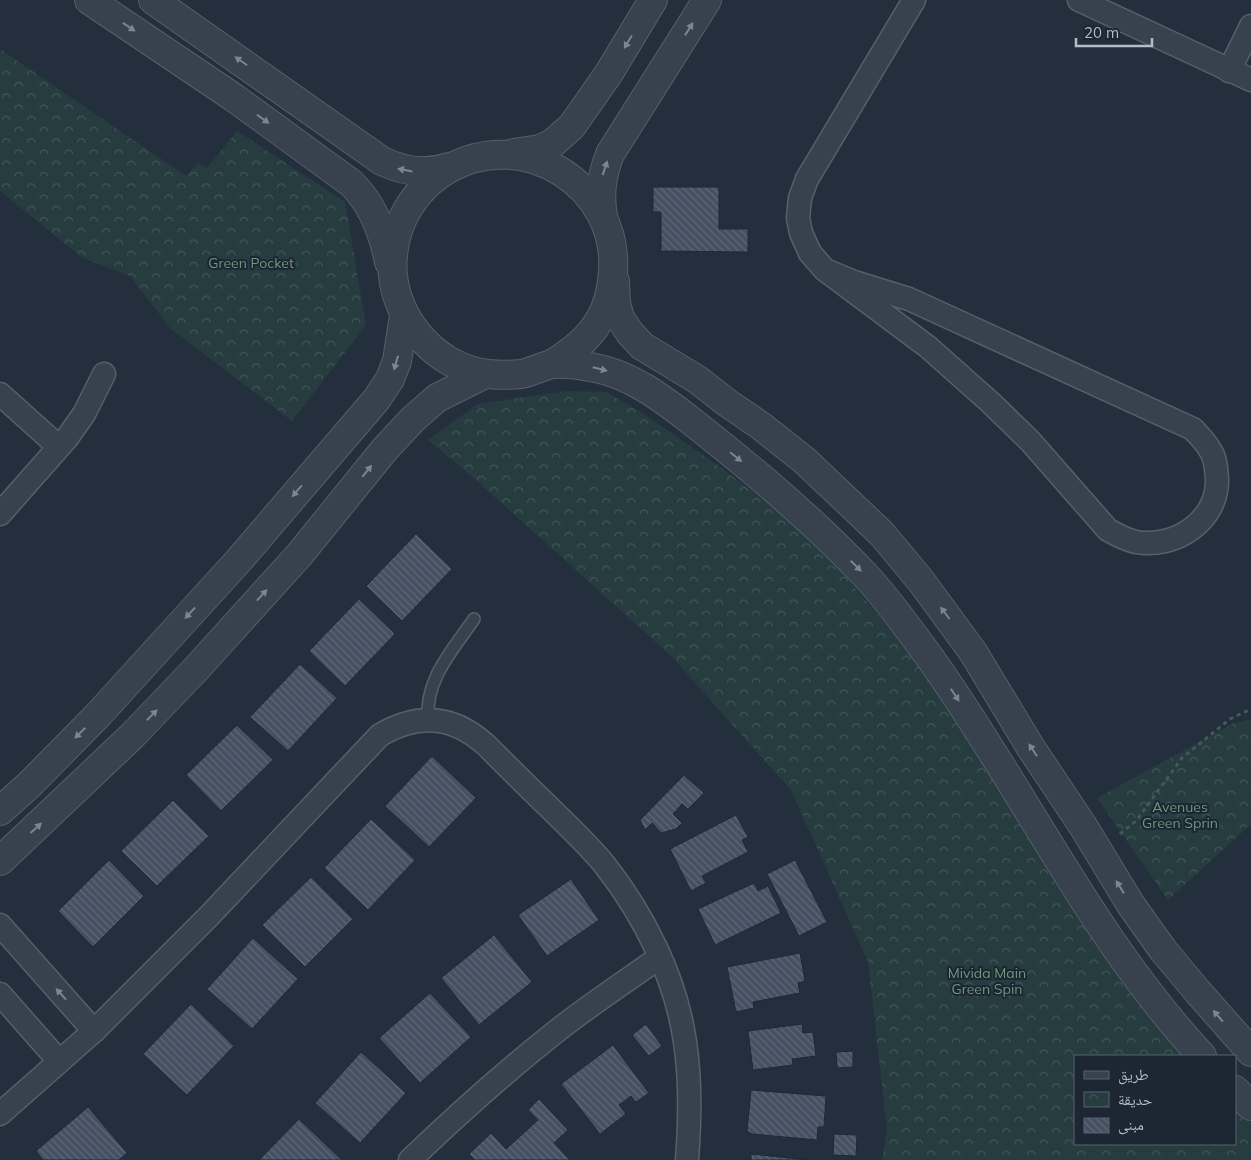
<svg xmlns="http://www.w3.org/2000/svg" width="1251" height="1160" viewBox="0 0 1251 1160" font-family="Mulish,'Noto Naskh Arabic',sans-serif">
  <defs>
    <pattern id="park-crowns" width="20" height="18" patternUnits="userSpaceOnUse" patternTransform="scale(1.25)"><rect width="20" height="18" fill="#263c3f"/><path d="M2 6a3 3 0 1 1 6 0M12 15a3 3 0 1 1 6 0" fill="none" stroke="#435659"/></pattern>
    <pattern id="building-back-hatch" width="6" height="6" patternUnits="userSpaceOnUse" patternTransform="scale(1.25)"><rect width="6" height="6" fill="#455162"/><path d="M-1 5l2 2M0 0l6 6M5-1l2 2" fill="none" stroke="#5d6877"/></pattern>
  </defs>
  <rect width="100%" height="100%" fill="#242f3e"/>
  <g fill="url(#park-crowns)">
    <polygon points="0,49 186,176 198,163 207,168 237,131 345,202 366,325 292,421 171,329 130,276 83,258 0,191"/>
    <polygon points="567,391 606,392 644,414 723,469 810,535 949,698 1131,994 1187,1056 1075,1056 1075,1144 1235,1144 1235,1108 1251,1122 1251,1160 882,1160 887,1129 868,962 791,790 670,655 468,473 428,440 478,404"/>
    <polygon points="1251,719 1251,824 1168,900 1097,798 1234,723"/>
  </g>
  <g fill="url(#building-back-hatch)" stroke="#1f2835">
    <polygon points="653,187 719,187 719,229 748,229 748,252 661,251 661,212 653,212"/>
    <polygon points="416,534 452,569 402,621 366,586"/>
    <polygon points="359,599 395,634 345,686 309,651"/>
    <polygon points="300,664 337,698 288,751 250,717"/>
    <polygon points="237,725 273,760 221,811 186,775"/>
    <polygon points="432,756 476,798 429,847 385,806"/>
    <polygon points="684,775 704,793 688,809 682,804 673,814 682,823 676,829 661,833 652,823 645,830 640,820"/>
    <polygon points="173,800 209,836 157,886 121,851"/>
    <polygon points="736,815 748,837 742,840 748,852 702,876 706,883 691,891 670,849"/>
    <polygon points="371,819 415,860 368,910 324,868"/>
    <polygon points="109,860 144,896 93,947 58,911"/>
    <polygon points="795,860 827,922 799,936 767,874"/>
    <polygon points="311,877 353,919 305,967 262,925"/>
    <polygon points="571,879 599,920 547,956 518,915"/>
    <polygon points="754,883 758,891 768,886 781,913 715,945 698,909"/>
    <polygon points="494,935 532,982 479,1025 441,978"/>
    <polygon points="253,938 298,979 252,1029 207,989"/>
    <polygon points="800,953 805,981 798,983 800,993 753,1002 754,1008 736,1012 727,967"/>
    <polygon points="430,993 471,1037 420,1083 379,1038"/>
    <polygon points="191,1004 234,1046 187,1095 143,1054"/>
    <polygon points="646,1024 662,1046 649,1056 632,1035"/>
    <polygon points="802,1024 803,1033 813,1032 816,1056 792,1059 793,1065 753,1070 748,1031"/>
    <polygon points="613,1045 649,1093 636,1102 631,1096 619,1105 626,1114 600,1134 561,1084"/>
    <polygon points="853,1051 853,1067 837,1068 836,1052"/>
    <polygon points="361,1052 406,1093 360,1143 315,1103"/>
    <polygon points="751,1090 826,1096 824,1127 818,1127 817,1140 752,1134 747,1131"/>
    <polygon points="539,1099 568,1130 554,1143 570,1160 475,1160 469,1154 491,1133 506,1149 538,1120 528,1110"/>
    <polygon points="88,1107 127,1153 119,1160 43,1160 36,1151"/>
    <polygon points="299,1119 342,1160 259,1160"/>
    <polygon points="834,1134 857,1135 856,1156 833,1155"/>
    <polygon points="751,1154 809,1160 751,1160"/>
  </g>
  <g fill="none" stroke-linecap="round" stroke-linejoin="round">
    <g stroke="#565f6c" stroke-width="14">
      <path id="service" d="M428,720C425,679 452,651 474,619"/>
    </g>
    <g stroke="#565f6c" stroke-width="25">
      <g id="minor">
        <polyline points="1079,0 1251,80"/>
        <polyline points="1229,71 1251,26"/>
        <path d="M825,270L854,282L909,299L1193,429C1199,436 1206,442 1210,450C1216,458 1216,469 1217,479C1218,521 1175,549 1136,542C1126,540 1117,535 1108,530L1030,441L991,403L928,347L825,270L810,253L801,233L798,218L800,198L807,179L914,0"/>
        <polyline points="0,394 59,447"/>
        <polyline points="0,514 67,438 84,414 104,374"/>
        <polyline points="0,925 94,1031"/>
        <polyline points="0,994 59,1061"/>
        <path d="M0,1114L94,1031L209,916L380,735C418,713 453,715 486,745C509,768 531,790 554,812C571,829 589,846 604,864C644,915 676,978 685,1042C691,1081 690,1121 687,1160"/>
        <path d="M410,1160C458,1114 506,1071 558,1030C591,1004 626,981 660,957"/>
      </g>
    </g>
    <g stroke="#565f6c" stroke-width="30">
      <g id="tertiary">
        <path d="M89,0L233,97L351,183C373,204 383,232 389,262"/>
        <path d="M153,0L382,161C403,171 426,175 449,167"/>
        <polyline points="514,153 540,149 553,143 572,126 609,73 653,0"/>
        <path d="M603,216C599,193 602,175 610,154L707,0"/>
        <polyline points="615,281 616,303 620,318 630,333 642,346 698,380 726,402 761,426 804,460 882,534 921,581 973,652 1031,748 1083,826 1131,905 1163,950 1198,992 1251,1052"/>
        <path d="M552,364C571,352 589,339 600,319C609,304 612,287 613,271C619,186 525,127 450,168C418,185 396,219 393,255C387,311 431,367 488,374C498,375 511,375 521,374C532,372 542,366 553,364C567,363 582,365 595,368C630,374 663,399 690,420C752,469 812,519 866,576C890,602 912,633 933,662C1025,792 1093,939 1202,1056"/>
        <polyline points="0,811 29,785 98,715 240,559 376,400 390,379 397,361 404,315"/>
        <polyline points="0,861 132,736 196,669 300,554 385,449 413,419 437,398 485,374"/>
        <polyline points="1235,1090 1251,1106"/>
      </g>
    </g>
    <polyline stroke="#44595c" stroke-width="3" stroke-dasharray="4 4" stroke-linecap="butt" points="1120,834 1136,821 1182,758 1230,719 1251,709"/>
    <use href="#service" stroke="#38414e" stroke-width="11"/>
    <use href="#minor" stroke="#38414e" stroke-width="22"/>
    <use href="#tertiary" stroke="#38414e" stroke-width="28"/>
  </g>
  <defs><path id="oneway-solid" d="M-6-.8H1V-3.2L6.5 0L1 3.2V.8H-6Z" transform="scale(1.25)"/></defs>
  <g fill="#7c8592">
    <use href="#oneway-solid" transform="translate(129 27) rotate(34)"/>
    <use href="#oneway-solid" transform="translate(689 29) rotate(-58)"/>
    <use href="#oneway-solid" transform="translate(628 42) rotate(121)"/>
    <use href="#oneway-solid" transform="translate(241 61) rotate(-145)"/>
    <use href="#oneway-solid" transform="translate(263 119) rotate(36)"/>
    <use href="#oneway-solid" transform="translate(605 168) rotate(-72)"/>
    <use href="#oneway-solid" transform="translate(405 170) rotate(-169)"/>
    <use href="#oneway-solid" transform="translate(396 363) rotate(106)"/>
    <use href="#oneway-solid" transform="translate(600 369) rotate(14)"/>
    <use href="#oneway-solid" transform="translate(736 457) rotate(39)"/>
    <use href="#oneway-solid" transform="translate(367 471) rotate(-51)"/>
    <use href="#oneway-solid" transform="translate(297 491) rotate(131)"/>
    <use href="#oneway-solid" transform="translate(856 566) rotate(45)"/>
    <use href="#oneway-solid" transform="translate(262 595) rotate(-48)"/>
    <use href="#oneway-solid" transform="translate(190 613) rotate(133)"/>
    <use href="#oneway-solid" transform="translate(945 613) rotate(-127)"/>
    <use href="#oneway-solid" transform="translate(955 695) rotate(56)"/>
    <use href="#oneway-solid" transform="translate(152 715) rotate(-46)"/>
    <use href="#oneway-solid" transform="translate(80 733) rotate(135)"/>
    <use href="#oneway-solid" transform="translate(1033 750) rotate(-123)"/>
    <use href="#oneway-solid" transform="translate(36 828) rotate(-42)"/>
    <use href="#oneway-solid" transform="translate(1120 887) rotate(-122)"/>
    <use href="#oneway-solid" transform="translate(61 994) rotate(-132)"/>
    <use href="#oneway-solid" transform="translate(1218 1016) rotate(-131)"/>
  </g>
  <g text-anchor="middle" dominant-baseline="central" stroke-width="4" stroke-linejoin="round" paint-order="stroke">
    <g font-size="14" fill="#6b9a76" stroke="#1d2633">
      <text x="251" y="263">Green Pocket</text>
      <text x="1180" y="807">Avenues<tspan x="1180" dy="16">Green Sprin</tspan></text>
      <text x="987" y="973">Mivida Main<tspan x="987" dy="16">Green Spin</tspan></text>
    </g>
  </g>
  <rect x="1074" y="1055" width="162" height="90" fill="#1d2633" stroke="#59626f"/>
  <rect x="1084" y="1071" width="25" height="8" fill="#38414e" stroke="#59626f"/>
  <text x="1118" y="1080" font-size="15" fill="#b4bcc9">طريق</text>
  <rect x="1084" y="1092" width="25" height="15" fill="url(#park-crowns)" stroke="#59626f"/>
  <text x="1118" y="1105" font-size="15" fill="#b4bcc9">حديقة</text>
  <rect x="1084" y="1118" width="25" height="15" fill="url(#building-back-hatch)" stroke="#59626f"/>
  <text x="1118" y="1130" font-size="15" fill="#b4bcc9">مبنى</text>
  <path d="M1076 38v8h76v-8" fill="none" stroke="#b4bcc9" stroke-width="2.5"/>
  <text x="1084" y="38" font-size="15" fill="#b4bcc9" stroke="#1d2633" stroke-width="4" paint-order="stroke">20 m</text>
</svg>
